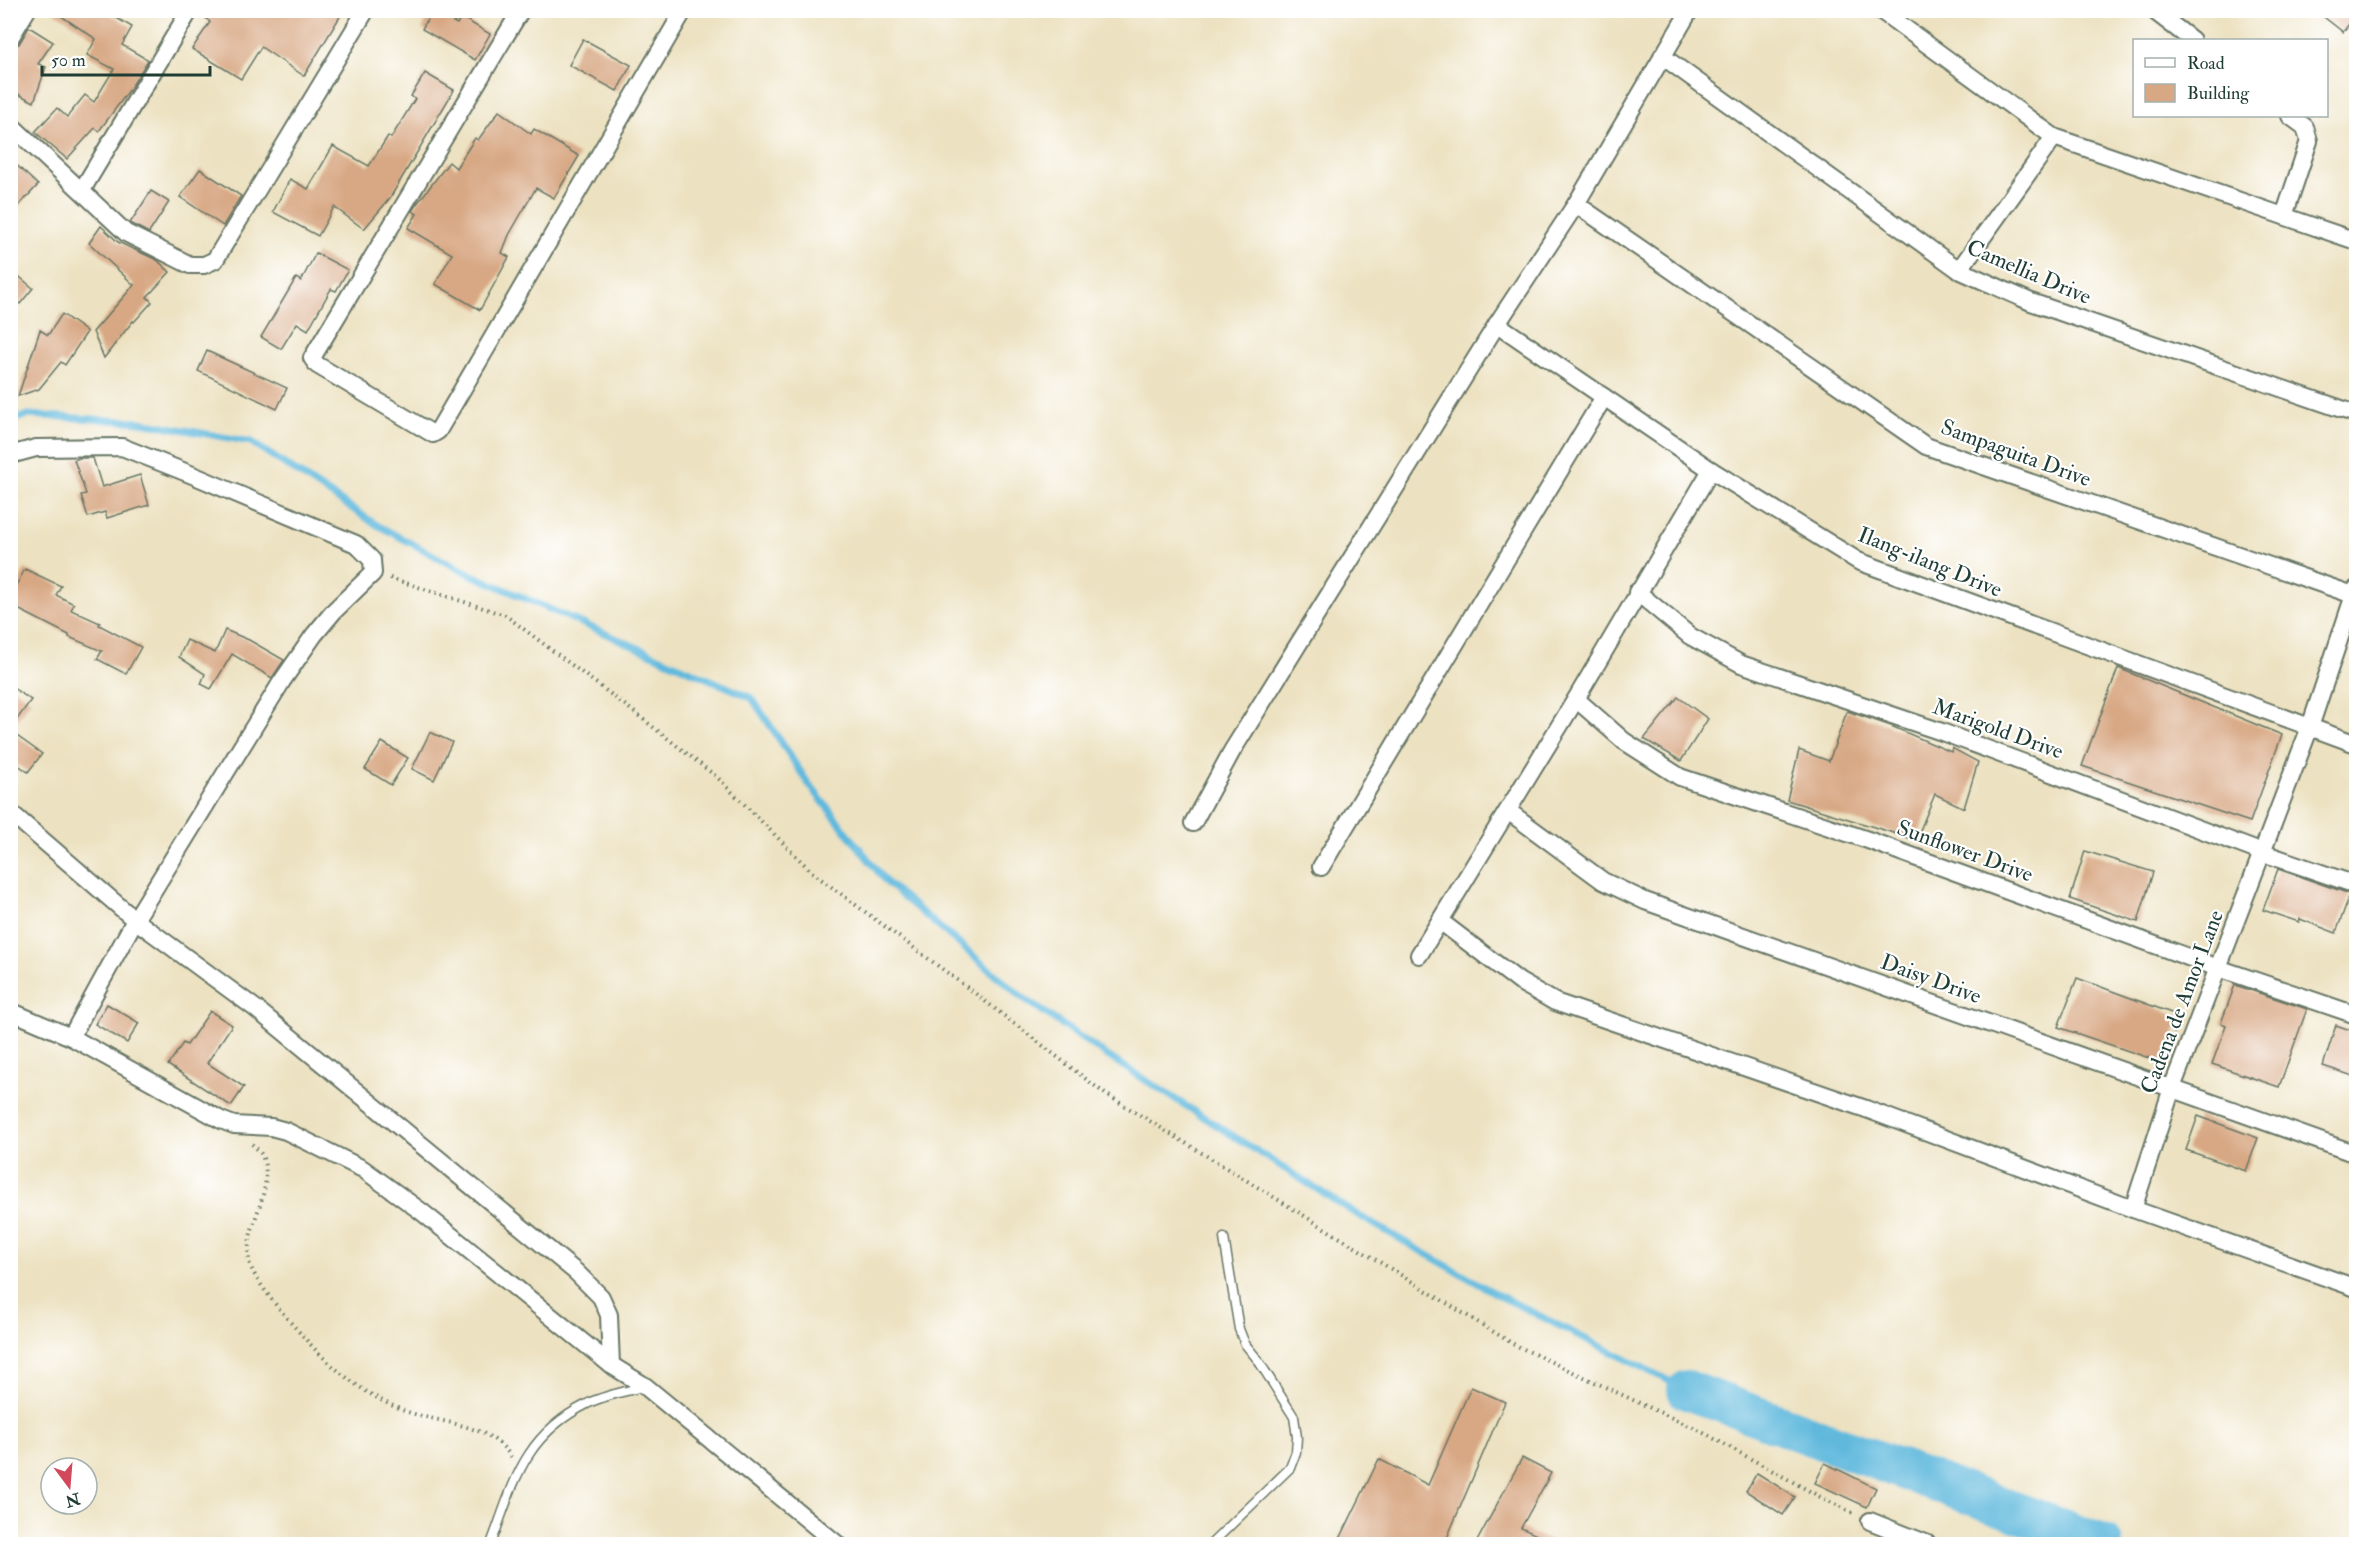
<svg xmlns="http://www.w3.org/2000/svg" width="2367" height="1555" viewBox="0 0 2367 1555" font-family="'IM FELL Double Pica',serif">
  <rect width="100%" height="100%" fill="#fff"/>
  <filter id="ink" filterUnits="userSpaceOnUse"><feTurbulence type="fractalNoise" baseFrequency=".0167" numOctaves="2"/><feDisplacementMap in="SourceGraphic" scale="12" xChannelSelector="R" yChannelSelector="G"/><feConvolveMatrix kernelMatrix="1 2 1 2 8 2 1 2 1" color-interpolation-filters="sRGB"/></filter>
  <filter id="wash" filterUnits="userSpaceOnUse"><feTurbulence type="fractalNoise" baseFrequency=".008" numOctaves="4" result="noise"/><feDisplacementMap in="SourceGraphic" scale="24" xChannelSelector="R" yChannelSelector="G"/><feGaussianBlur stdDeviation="1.35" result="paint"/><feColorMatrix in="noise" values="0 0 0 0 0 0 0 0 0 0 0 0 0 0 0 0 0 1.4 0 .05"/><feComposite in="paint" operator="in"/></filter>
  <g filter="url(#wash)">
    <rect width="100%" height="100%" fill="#ece1c0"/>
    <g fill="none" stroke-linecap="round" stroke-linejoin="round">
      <polyline stroke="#60b9dd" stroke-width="7" points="10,421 28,415 141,422 251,442 377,525 463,571 752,698 808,783 887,883 1022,997 1109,1057 1356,1214 1500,1296 1687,1390"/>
      <polyline stroke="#60b9dd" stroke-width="40" points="1687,1390 2103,1544"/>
    </g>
    <g id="blocks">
      <g fill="#d8a884">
        <polygon points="52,10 103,10 132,27 122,45 148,60 130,89 99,131 95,128 67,159 35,132 57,108 67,117 85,95 94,102 114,69 87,55 96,39"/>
        <polygon points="200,10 344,10 304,76 261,47 241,79 192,49 210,22 200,13"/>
        <polygon points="2315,10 2356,10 2356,15 2343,32"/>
        <polygon points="432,11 457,24 461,17 490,34 475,60 422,29"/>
        <polygon points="29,27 53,42 38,64 46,67 34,102 10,90 10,48 19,44"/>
        <polygon points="583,39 631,65 617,91 569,65"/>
        <polygon points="425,73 454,90 390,198 364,229 334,207 318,236 273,212 290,179 308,189 333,146 369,166 388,136 391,138 415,99 411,96"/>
        <polygon points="499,111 531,134 534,129 579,156 554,198 536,188 509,235 502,253 509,257 480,310 435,284 452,254 408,228 417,214 412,211 416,205 449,162 456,168 475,138 478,140"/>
        <polygon points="10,159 38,185 10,215"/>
        <polygon points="200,169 241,196 223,226 180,197"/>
        <polygon points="151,191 169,202 149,233 130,223"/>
        <polygon points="101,226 118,242 157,260 170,272 147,297 152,302 134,322 133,321 104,358 93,332 134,285 89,243"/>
        <polygon points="316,253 348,270 336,291 331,289 308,330 297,323 281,349 261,337 296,278 301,281"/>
        <polygon points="10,269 33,288 20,304 10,296"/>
        <polygon points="62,314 87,332 65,365 61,362 39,389 18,396 40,330 48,335"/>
        <polygon points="207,351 287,388 277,409 198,371"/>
        <polygon points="79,458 93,458 102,487 140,475 149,505 107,518 105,512 88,517 81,495 86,494 74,460"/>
        <polygon points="25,569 61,586 56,595 74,604 71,610 100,623 99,625 141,647 126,674 97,659 102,651 69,637 69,635 10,605 10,597"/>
        <polygon points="225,630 249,640 284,660 272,678 232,654 211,689 201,684 205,674 179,657 187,640 215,653"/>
        <polygon points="2118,668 2282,735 2250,822 2082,766"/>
        <polygon points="10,686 31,700 10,729"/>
        <polygon points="1678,697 1708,719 1681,761 1644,739"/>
        <polygon points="1847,711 1891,726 1951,752 1952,748 1978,762 1964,808 1935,794 1916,840 1787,800 1799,750 1829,761"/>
        <polygon points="10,731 42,754 28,772 10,759"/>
        <polygon points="430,732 452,742 434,780 412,769"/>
        <polygon points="382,742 408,758 391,785 365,769"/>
        <polygon points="2085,851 2153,872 2138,922 2070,899"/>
        <polygon points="2278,869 2350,894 2336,933 2300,919 2299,922 2263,910"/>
        <polygon points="2077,978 2182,1017 2161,1062 2058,1027"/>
        <polygon points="2235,985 2307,1009 2279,1087 2212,1064 2226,1025 2221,1023"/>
        <polygon points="107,1004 139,1023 127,1043 95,1024"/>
        <polygon points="210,1011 232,1025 207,1063 244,1087 231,1106 168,1065 183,1043 187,1045"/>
        <polygon points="2336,1025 2356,1032 2356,1077 2323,1066"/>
        <polygon points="2198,1116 2258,1138 2246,1171 2186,1150"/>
        <polygon points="1471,1387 1505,1402 1444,1545 1337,1545 1379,1459 1428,1485"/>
        <polygon points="1522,1458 1551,1473 1521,1528 1559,1545 1475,1545"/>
        <polygon points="1825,1463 1876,1488 1867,1507 1815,1483"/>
        <polygon points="1757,1473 1795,1497 1783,1515 1746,1491"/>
      </g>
    </g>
  </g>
  <g filter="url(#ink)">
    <use href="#blocks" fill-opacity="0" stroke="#677665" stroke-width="1.5"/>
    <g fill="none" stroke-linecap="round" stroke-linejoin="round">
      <g stroke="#677665" stroke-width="11">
        <g id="service">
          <path d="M491,1544C514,1483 523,1436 587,1404C604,1395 626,1392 645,1386"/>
          <polyline points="1211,1544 1290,1468 1296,1452 1297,1437 1294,1417 1258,1360 1245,1344 1239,1329 1224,1238"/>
        </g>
      </g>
      <g stroke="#677665" stroke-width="20">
        <g id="minor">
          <polyline points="521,10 312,358 317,365 433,434 438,431 684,10"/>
          <polyline points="1880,10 2054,137 2356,241"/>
          <polyline points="2153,10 2192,40"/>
          <polyline points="10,38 27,10"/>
          <polyline points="1662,56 1959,270 2031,302 2356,414"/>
          <polyline points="10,124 126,233 190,265 204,265 215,260 366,10"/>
          <polyline points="82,190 190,10"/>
          <polyline points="1576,204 1926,446 2356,596"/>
          <polyline points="2284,216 2309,141 2305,127 2290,116"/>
          <polyline points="1959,270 2054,137"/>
          <polyline points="1497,324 1711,470 1858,561 2356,744"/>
          <polyline points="10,455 36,448 122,447 190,474 356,544 372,560 373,573 334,611 314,635 282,681 135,920 71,1037"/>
          <polyline points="1637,592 1690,636 1741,664 1942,732 2263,853 2356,885"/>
          <polyline points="1576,699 1624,741 1680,777 1868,840 2218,968 2356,1015"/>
          <polyline points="1508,811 1603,881 1645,901 2356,1154"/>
          <polyline points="10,812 135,920 255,1008 576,1272 601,1297 609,1315 611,1365"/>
          <polyline points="1193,823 1232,751 1497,324 1576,204 1690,10"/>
          <polyline points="1321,867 1604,397"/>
          <polyline points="1440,921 1520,982 1555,1002 1866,1109 2133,1209 2356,1288"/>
          <polyline points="1419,955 1576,699 1711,470"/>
          <polyline points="10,1011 71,1037 221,1120 234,1125 271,1127 286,1131 363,1169 422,1212 611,1365 645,1386 837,1544"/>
          <polyline points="2133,1209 2172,1088 2310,727 2356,589"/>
          <polyline points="1870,1521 1928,1544"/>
        </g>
      </g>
      <g stroke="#677665" stroke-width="4" stroke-dasharray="1.5 4.5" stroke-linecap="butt">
        <polyline points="390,578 505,615 625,705 718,778 814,874 972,991 1104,1093 1515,1345 1702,1432 1824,1499 1853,1513"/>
        <path d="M252,1144C256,1148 262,1153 263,1158C275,1194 244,1224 249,1261C252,1279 289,1321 302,1335C329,1366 363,1394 400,1409C435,1424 489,1421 511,1457"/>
      </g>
      <use href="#service" stroke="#fff" stroke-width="8"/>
      <use href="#minor" stroke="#fff" stroke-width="16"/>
    </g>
  </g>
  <g text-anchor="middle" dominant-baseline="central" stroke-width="4.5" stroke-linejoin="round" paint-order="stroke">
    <g font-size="22" fill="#1f3d34" stroke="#fff">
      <text transform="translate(2029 272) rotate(23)">Camellia Drive</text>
      <text transform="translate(2016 453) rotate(20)">Sampaguita Drive</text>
      <text transform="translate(1930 562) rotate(22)">Ilang-ilang Drive</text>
      <text transform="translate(1998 729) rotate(20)">Marigold Drive</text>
      <text transform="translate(1965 851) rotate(20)">Sunflower Drive</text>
      <text transform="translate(1931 979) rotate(20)">Daisy Drive</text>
      <text transform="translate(2182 1002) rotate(-69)">Cadena de Amor Lane</text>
    </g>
  </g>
  <rect width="2367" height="1555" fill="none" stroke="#fff" stroke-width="36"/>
  <rect x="2133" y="39" width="195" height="78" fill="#ffffff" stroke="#a5b1ae" stroke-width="1.5"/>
  <rect x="2145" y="58" width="30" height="9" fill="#ffffff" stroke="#a5b1ae" stroke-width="1.5"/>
  <text x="2187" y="69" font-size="18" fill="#1f3d34">Road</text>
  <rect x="2145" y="84" width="30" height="18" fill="#d8a884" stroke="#a5b1ae" stroke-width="1.5"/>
  <text x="2187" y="99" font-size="18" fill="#1f3d34">Building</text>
  <g transform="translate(69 1486) rotate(164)"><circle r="28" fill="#ffffff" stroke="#a5b1ae" stroke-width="1.5"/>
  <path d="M0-4.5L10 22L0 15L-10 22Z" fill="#d1495b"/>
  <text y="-9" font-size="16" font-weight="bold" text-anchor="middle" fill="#1f3d34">N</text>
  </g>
  <path d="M42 66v9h168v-9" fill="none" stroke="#1f3d34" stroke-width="3"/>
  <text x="51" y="66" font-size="18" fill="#1f3d34" stroke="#ffffff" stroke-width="4.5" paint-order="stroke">50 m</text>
</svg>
